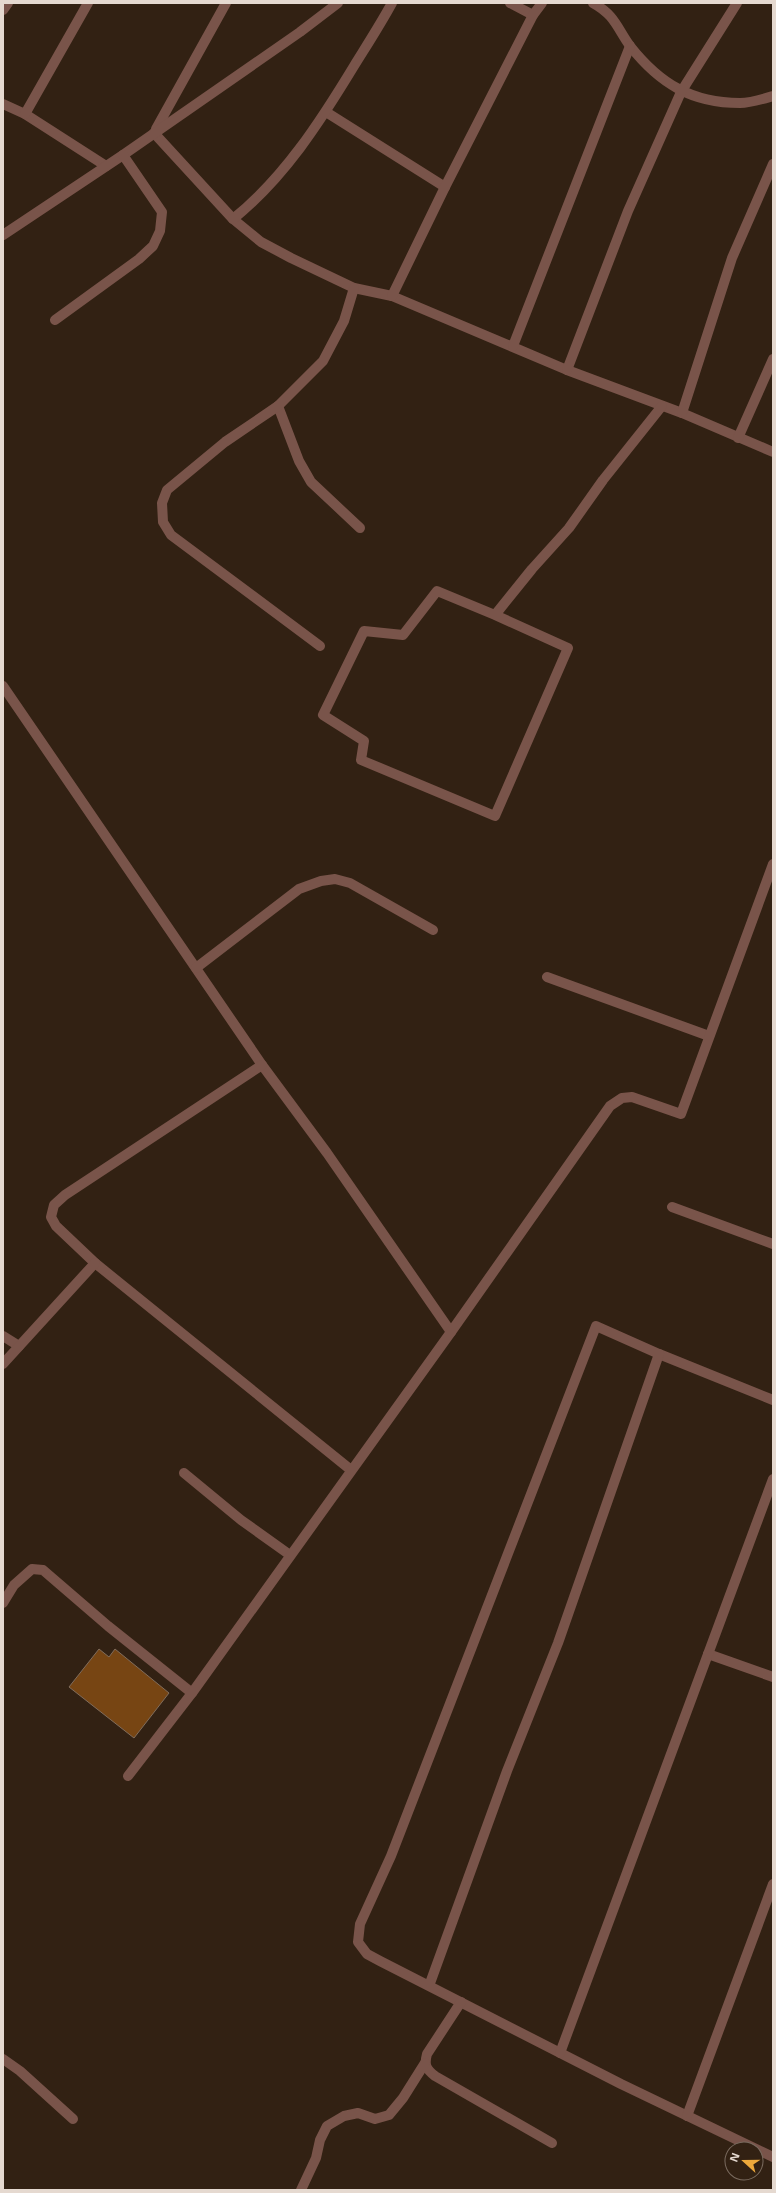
<svg xmlns="http://www.w3.org/2000/svg" width="776" height="2193" viewBox="0 0 776 2193" font-family="'Noto Sans',sans-serif">
  <rect width="100%" height="100%" fill="#322113"/>
  <polygon fill="#774513" stroke="#806c5b" points="99,1649 109,1657 115,1649 169,1693 134,1738 69,1687"/>
  <g fill="none" stroke-linecap="round" stroke-linejoin="round">
    <g stroke="#79544a" stroke-width="10">
      <polyline points="510,3 533,15"/>
      <path d="M593,3C615,15 617,28 630,46C660,84 692,103 740,103C751,103 763,99 773,96"/>
      <polyline points="3,10 8,3"/>
      <polyline points="3,104 25,114 106,166"/>
      <polyline points="326,112 445,187"/>
      <polyline points="25,114 88,3"/>
      <polyline points="156,129 226,3"/>
      <polyline points="154,133 233,219 261,242 291,258 354,288 392,296 567,370 682,413 773,452"/>
      <path d="M233,219C284,178 320,122 354,66C367,45 380,25 392,3"/>
      <polyline points="3,235 123,155 300,32 338,3"/>
      <polyline points="392,296 445,187 533,15 542,3"/>
      <polyline points="55,320 139,259 153,246 160,231 162,212 123,155"/>
      <polyline points="513,346 630,46"/>
      <polyline points="567,370 628,211 681,92 737,3"/>
      <polyline points="278,406 299,461 311,482 360,528"/>
      <polyline points="682,413 732,258 773,164"/>
      <polyline points="738,438 773,359"/>
      <polyline points="495,615 568,648 495,816 361,760 364,741 323,715 364,631 403,635 437,591 495,615 532,569 569,528 603,480 662,406"/>
      <polyline points="320,646 171,535 163,522 162,503 167,490 225,442 278,406 323,361 344,321 354,288"/>
      <polyline points="3,686 262,1065 327,1153 451,1332"/>
      <polyline points="196,968 299,889 321,881 335,879 350,883 433,930"/>
      <polyline points="547,977 709,1036"/>
      <polyline points="262,1065 65,1195 54,1205 51,1217 56,1226 95,1263 351,1470"/>
      <polyline points="672,1207 773,1244"/>
      <polyline points="3,1336 19,1346"/>
      <polyline points="659,1354 773,1400"/>
      <polyline points="3,1364 95,1263"/>
      <polyline points="184,1473 241,1520 290,1555"/>
      <polyline points="3,1603 14,1585 32,1569 43,1570 108,1626 192,1693"/>
      <polyline points="708,1654 773,1677"/>
      <polyline points="128,1776 192,1693 451,1332 610,1106 622,1098 632,1097 681,1114 773,864"/>
      <polyline points="429,1986 507,1771 558,1643 659,1354 596,1326 391,1856 360,1924 358,1942 367,1954 380,1961 621,2084 773,2157"/>
      <path d="M461,2002L427,2054C424,2065 426,2069 435,2076L552,2143"/>
      <polyline points="560,2053 773,1479"/>
      <polyline points="3,2059 20,2071 73,2119"/>
      <polyline points="687,2116 773,1884"/>
      <polyline points="301,2190 316,2158 320,2140 327,2126 344,2116 358,2113 375,2119 389,2115 403,2098 425,2063"/>
    </g>
  </g>
  <rect width="776" height="2193" fill="none" stroke="#e5d9d0" stroke-width="8"/>
  <g transform="translate(744 2161) rotate(291)"><circle r="19" fill="#322113" stroke="#7a6b5f"/>
  <path d="M0-3L7 15L0 10L-7 15Z" fill="#eda83b"/>
  <text y="-6" font-size="11" font-weight="bold" text-anchor="middle" fill="#e5d9d0">N</text>
  </g>
</svg>
